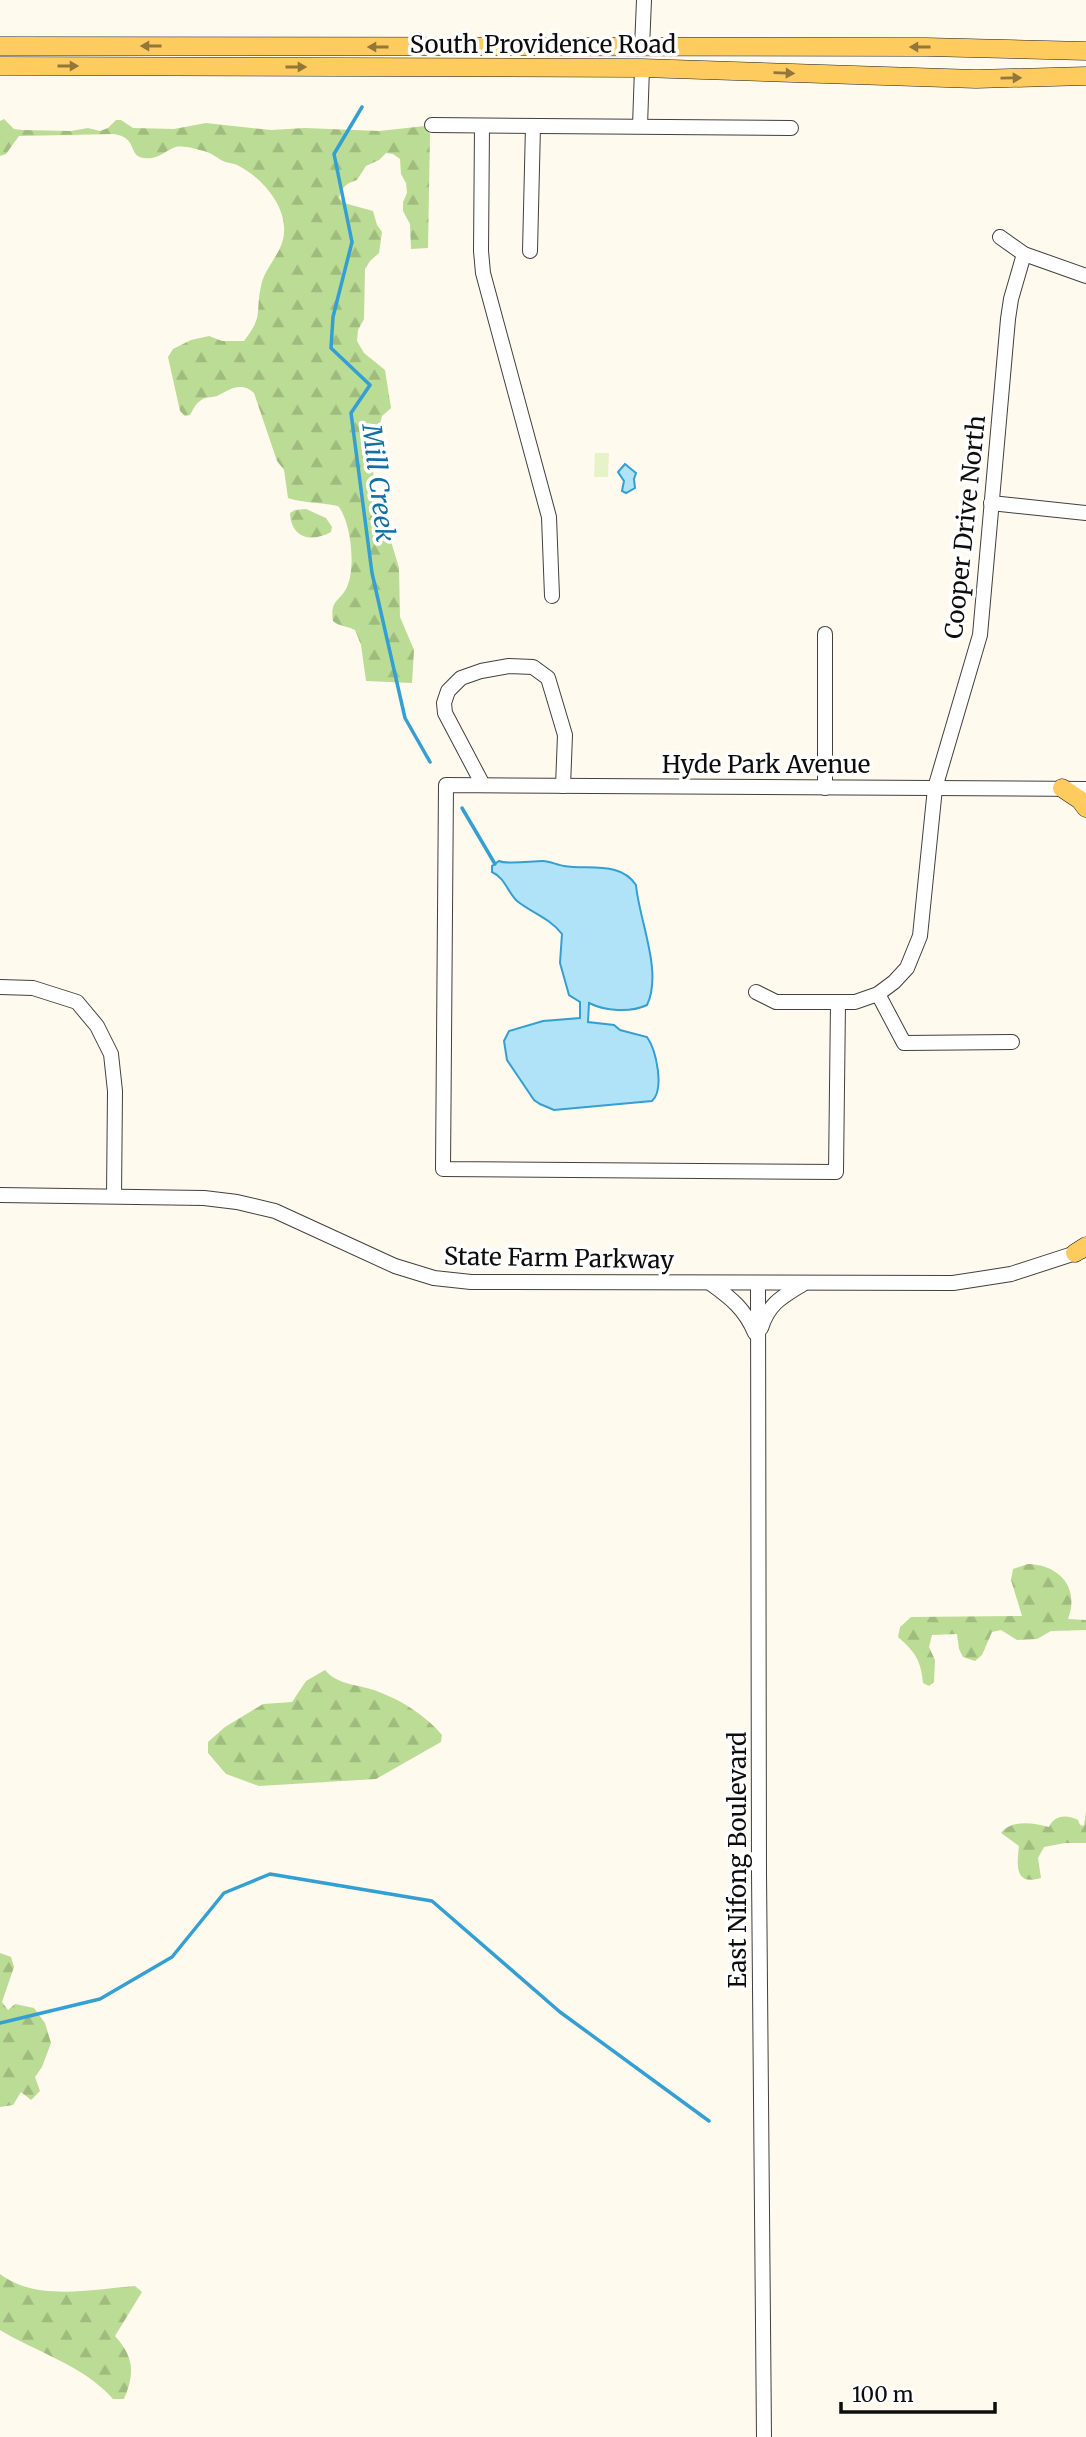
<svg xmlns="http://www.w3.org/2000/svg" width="1086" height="2437" viewBox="0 0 1086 2437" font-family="Merriweather,serif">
  <defs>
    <pattern id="forest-firs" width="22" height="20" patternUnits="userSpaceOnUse" patternTransform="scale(1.75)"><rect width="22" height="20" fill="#badc94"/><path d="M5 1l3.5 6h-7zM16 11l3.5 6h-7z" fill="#9fbc7e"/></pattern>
  </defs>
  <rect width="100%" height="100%" fill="#fffaed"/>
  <g fill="url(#forest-firs)">
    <path d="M4,119L14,129L23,130L71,131L88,128L100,131L108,128L116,120H121L133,128L174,129L206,123L271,130L305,128L379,131L425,126L430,134L428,248L411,249L410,224L403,211V202L407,193L406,183L401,174L400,159L393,154L386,153L379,160L366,166L357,180C347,183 341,187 339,198L344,203L373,211L377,225L382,232L379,253L370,261L365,269L364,319L358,330L357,341L364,353L385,370L391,408L382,416L380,424L379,452L374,461L373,470L375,488L399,568L400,617L414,650L412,683L366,681L361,645L355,630C348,626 340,627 333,621C330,599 339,603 347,587C356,568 351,521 338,506C325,503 297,502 288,498L284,470L277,461L254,393C241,381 229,390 217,396C211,398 205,396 200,401C195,404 193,410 190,415L185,416L180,411L168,357L173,349L191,340L209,336L222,341H244C264,315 255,314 261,286C264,270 277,258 282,243C292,212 265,180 239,166C234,163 228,163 223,161C217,158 212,153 204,151C196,149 181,144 173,148C162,153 157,160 144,158C127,156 139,138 114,134L19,136L6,154L0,156V121Z"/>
    <path d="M306,509L326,518L332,527L331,532C311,543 291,538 290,513L295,510Z"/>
    <path d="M1028,1564C1059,1565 1080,1587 1068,1619L1086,1620V1630L1051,1631L1037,1639L1017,1640L1001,1630L992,1632L982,1655L975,1661L963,1657L959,1649L957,1634L932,1635L929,1647L935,1660L934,1682L929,1686L923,1683C921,1660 915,1652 898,1637L900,1627L911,1617L1022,1616L1011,1580L1013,1569Z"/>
    <path d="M325,1670C338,1686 360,1684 379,1692C403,1701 426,1716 442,1735L441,1742L376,1779L259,1786L226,1774L208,1753V1742L225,1727L263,1704L292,1702L306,1681Z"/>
    <path d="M1086,1811V1843H1065L1044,1847L1038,1858L1041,1878C1014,1886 1017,1865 1019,1846L1001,1833C1011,1819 1035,1823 1049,1827C1054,1815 1067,1814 1078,1820L1080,1825L1084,1826Z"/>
    <polygon points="0,1953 11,1957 14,1967 2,2002 8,2010 15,2004 34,2008 45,2023 51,2043 42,2067 35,2077 40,2091 31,2100 21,2092 13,2105 0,2107"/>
    <path d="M0,2274C37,2302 92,2289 135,2286L142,2292L115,2336C134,2357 135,2373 124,2399H113C83,2365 38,2353 0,2330Z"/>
  </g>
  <polygon fill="#e6f2c8" points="595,453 609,453 608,477 594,477"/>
  <g fill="#b0e3f8" stroke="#349fd2" stroke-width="2">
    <polygon points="625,464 636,473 634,479 635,488 626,493 622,491 624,481 618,472"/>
    <path d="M499,861C508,865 531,861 543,861C550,861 557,865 564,866C589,870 620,861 636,885C639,920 663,972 647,1005C630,1013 605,1011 589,1003L588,1022L614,1025L620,1030L647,1037C656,1050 665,1089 652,1101L554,1110L540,1104L534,1100L507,1060L504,1041L509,1031L543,1021L580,1018V1002L569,995L560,963L562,934C550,918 532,913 517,901C507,891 505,878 492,872V866Z"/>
  </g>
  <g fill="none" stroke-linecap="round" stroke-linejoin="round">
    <g stroke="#349fd2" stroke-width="3.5">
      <polyline points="362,107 334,154 352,242 333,317 331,348 370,385 351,413 372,573 405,718 430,762"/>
      <polyline points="462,808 495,864"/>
      <polyline points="0,2023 100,1999 172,1957 224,1893 270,1874 432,1901 560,2012 709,2121"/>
    </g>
    <g stroke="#404040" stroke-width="16">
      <g id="minor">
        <polyline points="642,48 644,0"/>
        <polyline points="432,125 791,128"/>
        <polyline points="482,126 481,251 483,273 549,517 552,596"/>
        <polyline points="640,126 642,68"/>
        <polyline points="1000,237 1024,254 1086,276"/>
        <polyline points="530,251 533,126"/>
        <polyline points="991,503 1086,513"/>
        <polyline points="483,785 445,713 444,703 448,691 461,678 481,671 509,666 533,667 548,678 565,735 563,786"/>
        <polyline points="825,788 825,634"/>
        <polyline points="0,987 33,988 77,1002 97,1026 111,1054 115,1091 114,1196"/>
        <polyline points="756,992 776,1002 855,1002 878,994 894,982 907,968 920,936 935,788 980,635 1008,319 1011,299 1024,254"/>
        <polyline points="878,994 904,1043 1012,1042"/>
        <polyline points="838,1003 836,1172 443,1169 446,785 1086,789"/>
        <polyline points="0,1195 204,1198 237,1202 275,1211 395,1266 434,1278 471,1282 953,1283 1011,1274 1085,1250"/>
        <path d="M710,1283C731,1298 745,1309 755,1333"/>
        <polyline points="758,1284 759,1873 764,2437"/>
        <path d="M761,1328C769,1303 782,1297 803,1284"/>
      </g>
    </g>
    <g stroke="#1e1e1e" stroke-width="19">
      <g id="major">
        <polyline points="0,46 926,47 1086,51"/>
        <polyline points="0,66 642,68 976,79 1086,76"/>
        <polyline points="1062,788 1080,800 1086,808"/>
        <polyline points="1075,1253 1086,1246"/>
      </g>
    </g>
    <use href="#minor" stroke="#fff" stroke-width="14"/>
    <use href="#major" stroke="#fecb5f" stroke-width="18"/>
  </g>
  <defs><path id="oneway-solid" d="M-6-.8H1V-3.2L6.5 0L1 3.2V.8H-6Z" transform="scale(1.75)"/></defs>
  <g fill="#92763a">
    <use href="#oneway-solid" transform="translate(151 46) rotate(-180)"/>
    <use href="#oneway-solid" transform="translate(378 47) rotate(-180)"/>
    <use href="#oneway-solid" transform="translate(920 47) rotate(-180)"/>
    <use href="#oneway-solid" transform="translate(68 66)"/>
    <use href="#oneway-solid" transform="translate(296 67)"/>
    <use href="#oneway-solid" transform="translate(784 73) rotate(2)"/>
    <use href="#oneway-solid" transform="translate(1011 78) rotate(-1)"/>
  </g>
  <g text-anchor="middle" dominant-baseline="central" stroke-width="7" stroke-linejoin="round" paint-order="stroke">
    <g font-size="24" fill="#0d0d0d" stroke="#fff">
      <text x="543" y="44">South Providence Road</text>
      <text transform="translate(965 527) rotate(-84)">Cooper Drive North</text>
      <text x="766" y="764">Hyde Park Avenue</text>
      <text transform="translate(559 1258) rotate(1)">State Farm Parkway</text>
      <text transform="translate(737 1860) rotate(-90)">East Nifong Boulevard</text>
    </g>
    <g font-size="26" font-style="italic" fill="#126fa4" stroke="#fff">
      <text transform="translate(379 483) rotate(83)">Mill Creek</text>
    </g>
  </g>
  <path d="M841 2402v10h154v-10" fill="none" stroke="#0d0d0d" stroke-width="3.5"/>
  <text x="852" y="2402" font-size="21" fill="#0d0d0d" stroke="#ffffff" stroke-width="5" paint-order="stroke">100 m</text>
</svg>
